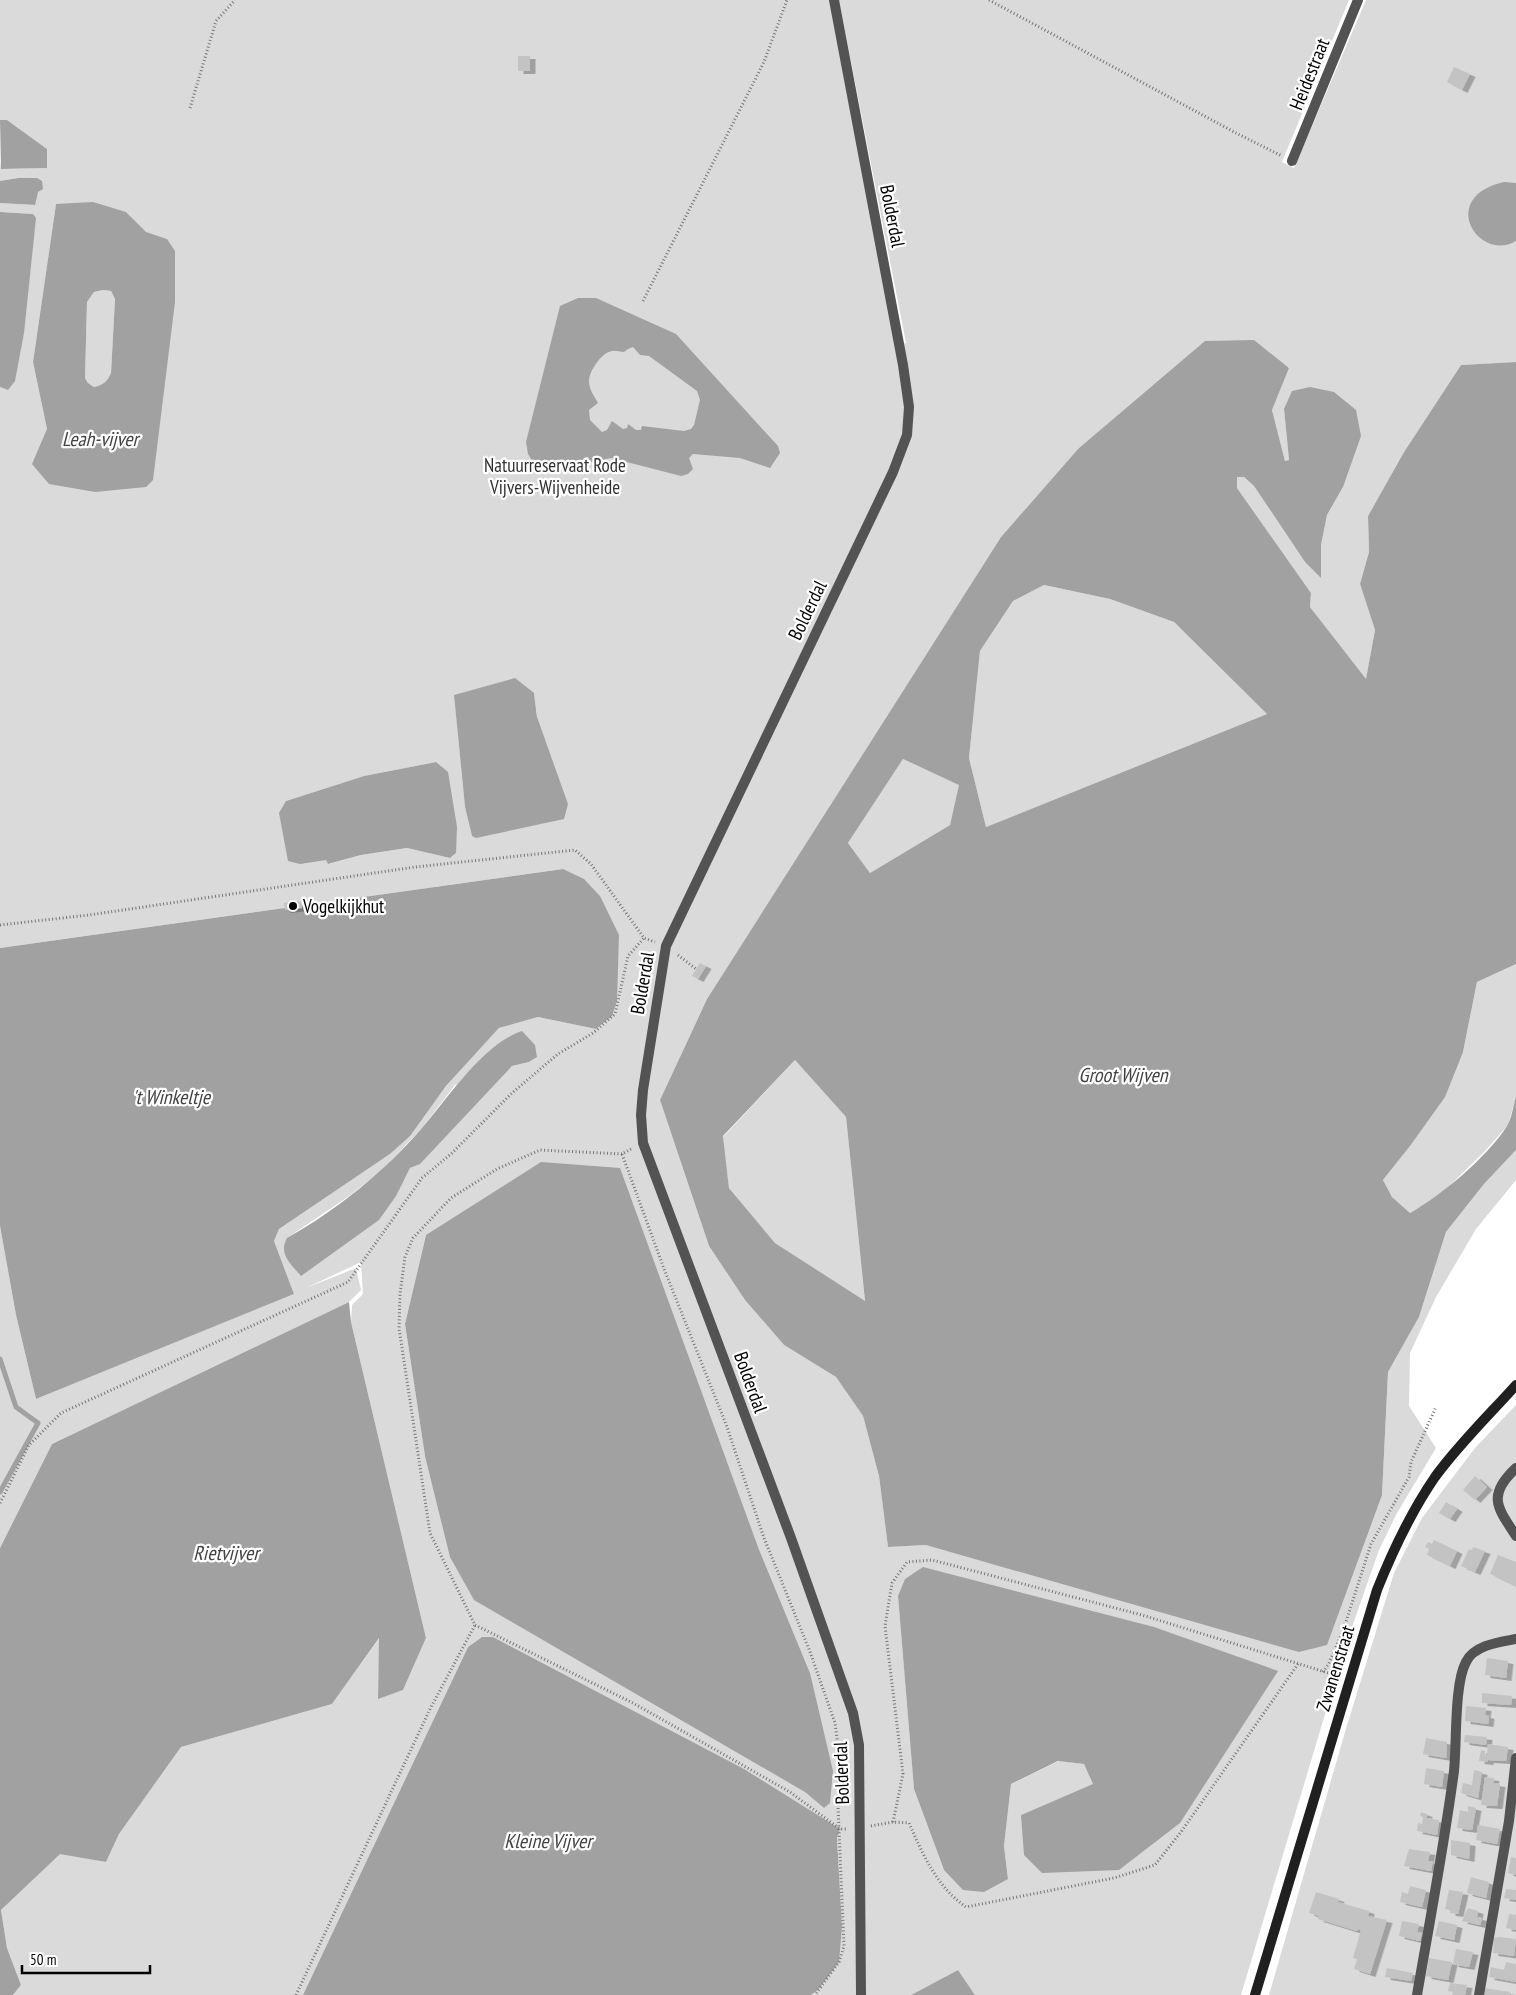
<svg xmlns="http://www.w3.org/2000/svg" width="1516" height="1995" viewBox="0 0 1516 1995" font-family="'PT Sans Narrow',sans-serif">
  <defs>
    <filter id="shadow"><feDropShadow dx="5.5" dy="3" stdDeviation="0" flood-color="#0004"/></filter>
  </defs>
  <rect width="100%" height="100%" fill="#fff"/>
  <g fill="#dadada" fill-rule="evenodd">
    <path d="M0,0H830L895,346L906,343L839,0H1349L1282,162L1294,168L1366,0H1516V362L1461,365L1404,452L1368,516L1369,552L1360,584L1375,630L1366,680L1310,607L1311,593L1237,488V477H1244L1254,486L1305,562L1321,577V545L1327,515L1343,487L1284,409L1289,460L1285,461L1272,410L1289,367L1078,449L1001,537L707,999L660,1100L709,1246L745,1300L784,1345L836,1377L863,1416L879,1476L888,1547L926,1545L1382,1495L1388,1372L1419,1317L1446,1232L1484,1184L1516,1150V1180L1476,1229L1436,1297L1410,1353L1409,1406L1436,1448L1397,1513L1379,1550L1346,1644L1241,1995H975L958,1970L911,1995H811L818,1990L842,1926L837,1838L840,1829L493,1637H482L468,1647L303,1995H13L21,1985L7,1948L1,1910L60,1853L106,1862L119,1834L181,1747L332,1704L380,1637L378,1698L403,1690L426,1638L351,1322L352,1305L363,1294L361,1262L306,1288L356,1268L361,1290L349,1302L52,1444L0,1548V1226L16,1315L36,1399L294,1294L274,1241L279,1229L390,1154L409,1136L446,1086L499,1028L538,1017L596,1029L612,1016L617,1001L563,869L0,948V387L8,390L33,214L0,212V203L34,205L18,178L0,181V161L1,169L46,168L47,149L7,120L0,121ZM56,204L126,212L146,233L167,239L95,492L47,429L33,362ZM534,693L537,716L472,836L465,807L455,704ZM436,762L456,853L450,858L407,848L361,855L329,864L286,801L364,776ZM537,1057L529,1062L512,1066L420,1163L410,1168L405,1178L287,1238L352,1194L384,1168L422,1128L455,1085ZM426,1235L758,1547L810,1673L824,1808L425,1456L405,1324ZM898,1596L1180,1823L1021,1815L1094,1784L1084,1764L1059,1761L1011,1784L1004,1846L1008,1879L944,1870L914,1789Z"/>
    <path d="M103,290L111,291L115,299L111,373C107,382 103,385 94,387L88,383L85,378L87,302L94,292Z"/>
    <polygon points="1044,585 1110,599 1174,622 1267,714 986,827 969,758 980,651 1013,601"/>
    <polygon points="903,759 960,785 950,825 870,873 848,843"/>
    <polygon points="1516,964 1516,1097 1508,1125 1485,1151 1440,1195 1410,1213 1392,1197 1383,1180 1410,1146 1463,1052 1477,982"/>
    <polygon points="795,1060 846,1117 865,1302 775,1243 729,1188 723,1137"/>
    <polygon points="1516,1405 1516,1995 1269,1995 1345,1732 1394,1573 1422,1518 1475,1448"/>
  </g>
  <g fill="#a1a1a1" fill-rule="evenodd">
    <polygon points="0,120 7,120 47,149 47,168 1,169"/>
    <polygon points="18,178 37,178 42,181 43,189 38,192 35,205 0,203 0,181"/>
    <path d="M1504,182L1516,183V241C1478,263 1437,197 1504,182Z"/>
    <path d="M93,202L126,212L146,232L167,239L175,251V302L153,480L146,487L95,492L49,484L32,464L47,429L33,362L56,204ZM103,290L111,291L115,299L111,373C107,382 103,385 94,387L88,383L85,378L87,302L94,292Z"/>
    <polygon points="0,212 33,214 36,218 24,333 15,381 8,390 0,387"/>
    <path d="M578,298H596L676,334L778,446L780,453L770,468L740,458L693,454L689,458L693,469L688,474L681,476L611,458L571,466L538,464L533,462L528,454L526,442L560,306ZM633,347L640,355L649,356L697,391L700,400L694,425L691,429L684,431L642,426L641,430H636L628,424L627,428L623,429L612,421L607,430L602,432L590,420L589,410L598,403C594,396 589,389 589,381C589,371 602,352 612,351C616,350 621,352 624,352L628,349Z"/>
    <path d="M1254,340L1289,368L1272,410L1285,461L1289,460L1284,409L1292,391L1310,387L1334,392L1356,410L1361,436L1343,487L1327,515L1321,545V578L1305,562L1254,486L1244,477H1237V488L1311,593L1310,607L1366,679L1375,630L1360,584L1369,552L1368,516L1404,452L1461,365L1516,362V964L1477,982L1463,1052L1445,1097L1410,1146L1383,1180L1392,1197L1410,1213C1442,1195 1487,1157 1507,1126C1512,1118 1513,1106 1516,1097V1150L1484,1184L1446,1232L1419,1317L1388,1372L1382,1495L1327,1645L1299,1652L926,1545L888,1547L879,1476L863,1416L836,1377L784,1345L745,1300L709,1246L660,1100L707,999L1001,537L1078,449L1205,341ZM1044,585L1110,599L1174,622L1267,714L986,827L969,758L980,651L1013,601ZM903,759L959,785L950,825L870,873L848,843ZM795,1060L846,1117L865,1301L775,1243L729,1188L723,1136Z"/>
    <polygon points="515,678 534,693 537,717 568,804 564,819 476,838 472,836 465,807 454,695"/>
    <polygon points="436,762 448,772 457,827 456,853 450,858 407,848 361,855 328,864 326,860 300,864 288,861 279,813 286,801 364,776"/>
    <polygon points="563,869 584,879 600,896 619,935 617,1001 612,1016 596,1029 538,1017 499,1028 446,1086 410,1136 390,1154 279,1229 274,1241 294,1294 36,1399 16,1315 0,1226 0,948"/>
    <path d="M522,1031L535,1045L537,1057L529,1062L512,1066L420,1164L410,1168L396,1196L379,1220L301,1276C291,1264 278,1254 287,1238C337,1210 385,1171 422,1128C449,1097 483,1044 522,1031Z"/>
    <polygon points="541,1162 620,1168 758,1547 810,1673 833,1771 830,1803 824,1808 805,1792 474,1600 450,1557 425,1456 405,1324 426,1235"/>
    <polygon points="349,1302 351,1322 426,1638 403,1690 378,1699 379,1638 332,1704 181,1747 119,1834 106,1862 60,1854 1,1910 7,1948 21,1985 13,1995 0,1995 0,1548 52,1444"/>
    <polygon points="923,1567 1154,1627 1278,1671 1180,1823 1119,1870 1042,1873 1024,1855 1021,1815 1093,1784 1084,1764 1058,1761 1011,1784 1004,1846 1008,1879 984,1892 963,1890 944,1870 914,1789 898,1596 905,1579"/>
    <polygon points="482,1637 493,1637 744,1769 840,1829 837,1838 842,1926 839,1962 818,1990 811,1995 303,1995 468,1647"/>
    <polygon points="958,1970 975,1995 911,1995"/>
  </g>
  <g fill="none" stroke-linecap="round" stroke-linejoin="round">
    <polyline stroke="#a1a1a1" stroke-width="5" points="0,1359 16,1407 38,1423 0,1492"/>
  </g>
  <g fill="#c3c3c3" filter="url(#shadow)">
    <rect x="518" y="56" width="12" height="15"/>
    <polygon points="1454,67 1470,74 1462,90 1447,82"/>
    <polygon points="301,901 302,908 285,910 284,903"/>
    <polygon points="700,963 706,966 698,979 692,976"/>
    <polygon points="1475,1476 1487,1487 1475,1500 1463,1490"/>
    <polygon points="1446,1502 1457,1509 1450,1519 1439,1513"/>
    <polygon points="1434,1540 1457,1551 1450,1566 1427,1555 1429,1549 1425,1547 1428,1542 1432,1544"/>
    <polygon points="1473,1547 1485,1551 1475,1572 1461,1566 1469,1549 1472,1550"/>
    <polygon points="1498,1555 1516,1562 1516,1586 1490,1574"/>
    <polygon points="1487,1658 1508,1661 1506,1678 1485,1675"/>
    <polygon points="1482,1693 1512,1696 1511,1705 1482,1703"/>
    <polygon points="1466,1706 1486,1708 1485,1715 1489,1716 1488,1724 1465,1721"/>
    <polygon points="1465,1735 1487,1737 1486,1745 1464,1742"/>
    <polygon points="1426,1738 1447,1742 1446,1758 1423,1754"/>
    <polygon points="1488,1744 1508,1747 1506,1761 1488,1760 1488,1762 1479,1761 1481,1750 1485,1751 1485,1755 1487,1755"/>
    <polygon points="1426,1768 1444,1771 1442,1787 1424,1784"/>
    <polygon points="1474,1770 1482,1772 1478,1798 1461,1793 1463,1783 1472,1785"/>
    <polygon points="1485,1777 1494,1778 1493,1783 1500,1784 1497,1806 1481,1805"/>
    <polygon points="1468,1806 1476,1808 1472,1830 1457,1828 1460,1810 1468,1812"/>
    <polygon points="1421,1812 1427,1814 1426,1818 1439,1820 1437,1835 1417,1831 1418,1823 1422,1824 1423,1817 1420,1816"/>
    <polygon points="1478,1825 1500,1829 1497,1844 1476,1840"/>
    <polygon points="1451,1840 1470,1843 1469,1859 1451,1855"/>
    <polygon points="1409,1849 1430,1852 1428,1861 1433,1861 1431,1871 1404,1866"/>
    <polygon points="1511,1857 1516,1858 1516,1875 1508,1873"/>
    <polygon points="1471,1877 1489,1882 1486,1898 1467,1893"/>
    <polygon points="1410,1886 1426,1890 1422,1907 1400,1902 1402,1892 1408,1894"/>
    <polygon points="1506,1889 1516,1890 1516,1900 1504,1898"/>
    <polygon points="1449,1890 1463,1892 1458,1914 1450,1913 1450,1910 1445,1909"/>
    <polygon points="1316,1892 1339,1899 1338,1902 1369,1911 1368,1916 1387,1920 1370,1974 1354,1969 1357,1959 1353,1958 1361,1930 1358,1929 1357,1931 1318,1919 1319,1916 1309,1913"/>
    <polygon points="1468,1908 1478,1911 1477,1917 1482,1918 1480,1925 1462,1921"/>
    <polygon points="1509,1914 1516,1915 1516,1930 1506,1928"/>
    <polygon points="1402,1921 1419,1924 1417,1932 1422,1933 1420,1941 1399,1936"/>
    <polygon points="1439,1921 1457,1925 1454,1940 1435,1936"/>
    <polygon points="1499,1937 1516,1939 1514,1956 1493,1953 1494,1938"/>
    <polygon points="1456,1949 1473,1952 1469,1967 1453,1964"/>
    <polygon points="1429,1958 1452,1962 1448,1980 1426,1976"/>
    <polygon points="1506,1962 1516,1964 1516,1982 1489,1977 1491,1967 1504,1970"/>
    <polygon points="1387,1968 1413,1973 1411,1981 1385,1977"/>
    <polygon points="1450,1983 1467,1985 1465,1995 1452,1995 1453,1992 1448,1991"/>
    <polygon points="1484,1988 1510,1992 1510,1995 1483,1995"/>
  </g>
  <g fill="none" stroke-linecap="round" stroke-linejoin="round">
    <g stroke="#757575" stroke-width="3" stroke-dasharray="1 2.5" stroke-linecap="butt">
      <polyline points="989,0 1236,133 1282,156"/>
      <polyline points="190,108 216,21 235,0"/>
      <polyline points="643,301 764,62 787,0"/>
      <polyline points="0,925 89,915 415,867 575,850 591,864 644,938 655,942"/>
      <polyline points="678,955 696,969"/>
      <polyline points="631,1149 622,1154 663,1266 726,1424 764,1538 809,1649 835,1723 841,1769 838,1806 844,1946 839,1962 815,1995"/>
      <polyline points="622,1154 540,1150 497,1169 451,1198 413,1238 405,1257 400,1294 399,1328 430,1533 475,1625 633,1703 790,1792 840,1829 847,1829"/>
      <polyline points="0,1503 29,1445 61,1413 348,1282 422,1178 452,1153 512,1093 558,1054 593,1033 615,1014 628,956 644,938"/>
      <polyline points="1323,1672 1329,1663 1343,1631 1371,1544 1409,1477 1411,1462 1436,1407"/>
      <polyline points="893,1822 903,1774 885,1626 892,1583 907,1562 932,1560 1142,1615 1338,1676"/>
      <path d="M871,1826L893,1822L909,1823C923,1855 937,1887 966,1907L1114,1878L1155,1865L1181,1832L1298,1664"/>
      <polyline points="296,1995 430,1709 475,1625"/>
    </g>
    <g stroke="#535353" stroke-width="10">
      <path d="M1516,1468C1486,1496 1498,1508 1516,1536"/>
      <path d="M1417,1995C1430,1920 1444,1846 1454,1771C1457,1743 1454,1684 1466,1662C1474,1645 1500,1642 1516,1639"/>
      <polyline points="1479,1995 1509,1821 1516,1758"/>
    </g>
    <g stroke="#535353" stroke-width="10">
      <polyline points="834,0 903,365 909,407 907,435 893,472 666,946 643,1090 641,1115 643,1143 791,1538 853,1713 859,1745 861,1995"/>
      <polyline points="1292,161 1358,0"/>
    </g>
    <path stroke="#202020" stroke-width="10" d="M1255,1995L1377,1590C1393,1550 1411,1512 1435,1477C1459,1444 1489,1415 1516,1385"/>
  </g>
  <circle fill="#000" stroke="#fff" stroke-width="2" cx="293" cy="906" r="5"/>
  <g text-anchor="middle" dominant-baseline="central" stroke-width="4.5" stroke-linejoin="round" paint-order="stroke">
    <g font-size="19" fill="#000" stroke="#fff">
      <text transform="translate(1309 74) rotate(-68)">Heidestraat</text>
      <text transform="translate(893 216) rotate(79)">Bolderdal</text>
      <text transform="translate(807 610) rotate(-64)">Bolderdal</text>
      <text transform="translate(642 983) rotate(-80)">Bolderdal</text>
      <text transform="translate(751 1382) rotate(70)">Bolderdal</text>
      <text transform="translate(1335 1668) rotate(-73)">Zwanenstraat</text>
      <text transform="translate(841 1773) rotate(-92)">Bolderdal</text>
    </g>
    <g font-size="19" fill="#313131" stroke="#fff">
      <text x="555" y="465">Natuurreservaat Rode<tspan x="555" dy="22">Vijvers-Wijvenheide</tspan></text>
    </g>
    <g font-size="19" fill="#000" stroke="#fff" text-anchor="start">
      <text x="303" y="906">Vogelkijkhut</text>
    </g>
    <g font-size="20" font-style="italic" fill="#424242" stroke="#fff">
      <text x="100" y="439">Leah-vijver</text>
      <text x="1123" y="1075">Groot Wijven</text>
      <text x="171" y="1097">'t Winkeltje</text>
      <text x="226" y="1553">Rietvijver</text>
      <text x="548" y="1841">Kleine Vijver</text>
    </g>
  </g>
  <path d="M22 1965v8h128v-8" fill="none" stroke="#000000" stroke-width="2.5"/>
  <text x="30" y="1965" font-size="15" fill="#000000" stroke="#ffffff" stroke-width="4" paint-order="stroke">50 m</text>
</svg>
